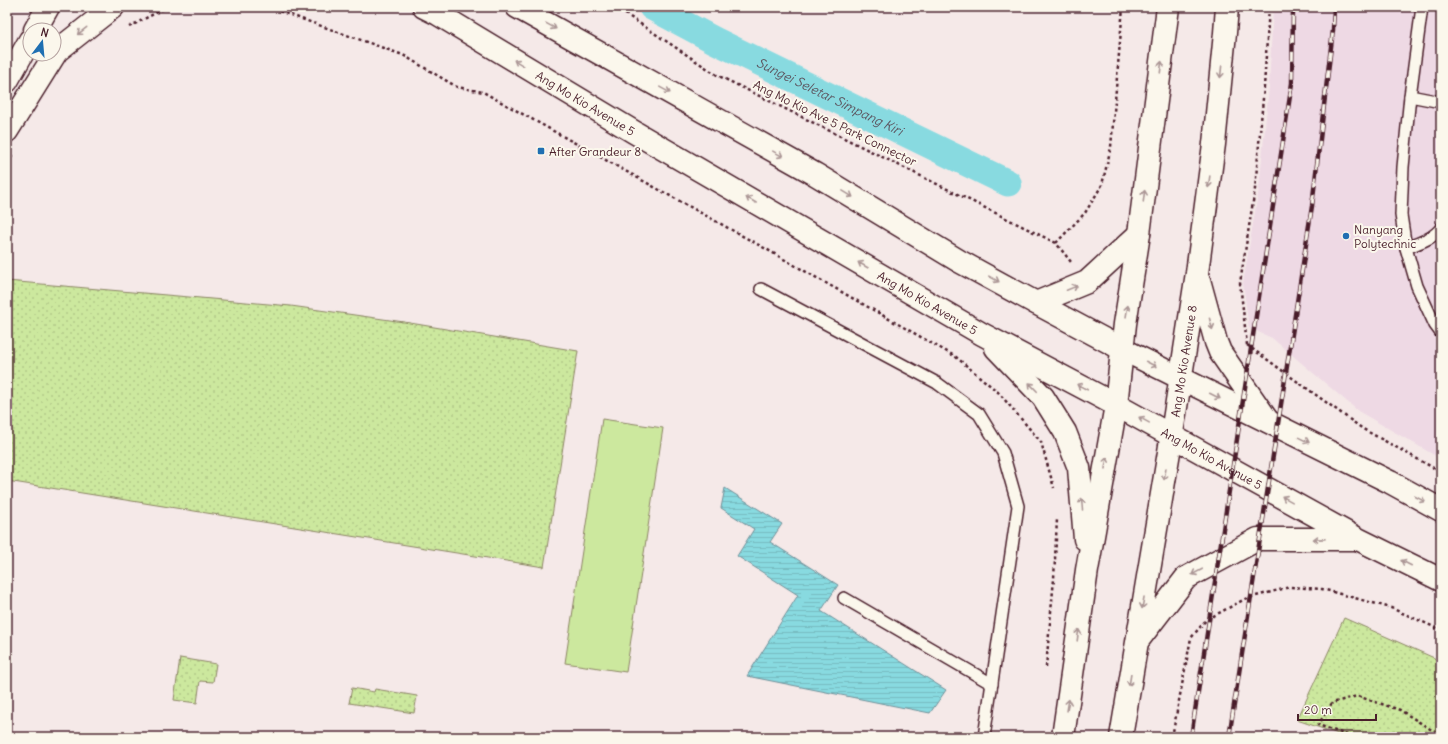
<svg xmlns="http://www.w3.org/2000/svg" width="1448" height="744" viewBox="0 0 1448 744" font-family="Delius,sans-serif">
  <defs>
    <pattern id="grass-dots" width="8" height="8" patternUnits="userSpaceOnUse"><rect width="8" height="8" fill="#cce89e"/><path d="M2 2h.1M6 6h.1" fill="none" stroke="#b1c788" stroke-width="1.8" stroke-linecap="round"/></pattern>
    <pattern id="water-rules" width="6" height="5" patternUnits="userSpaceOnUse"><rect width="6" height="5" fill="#88dae0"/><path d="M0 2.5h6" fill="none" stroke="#77bbc0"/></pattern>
  </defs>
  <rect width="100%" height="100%" fill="#f5e9e8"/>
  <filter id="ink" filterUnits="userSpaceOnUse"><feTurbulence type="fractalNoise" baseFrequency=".025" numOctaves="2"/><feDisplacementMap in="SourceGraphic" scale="8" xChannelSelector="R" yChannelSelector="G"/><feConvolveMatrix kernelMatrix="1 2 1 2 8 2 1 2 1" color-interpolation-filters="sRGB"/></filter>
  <g filter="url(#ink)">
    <polygon fill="#eed9e4" points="1273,7 1441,7 1441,459 1358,411 1272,338 1249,328 1243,283 1259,188 1269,87"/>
    <g fill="url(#grass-dots)" stroke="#8b8464">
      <polygon points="7,281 291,306 404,322 578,351 544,567 7,481"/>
      <polygon points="1344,618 1441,661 1441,737 1347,737 1297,720"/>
      <polygon points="180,658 216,664 213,682 200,681 197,703 174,700"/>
      <polygon points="352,688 374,692 375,689 417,696 414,713 349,703"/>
    </g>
    <polygon fill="#cce89e" stroke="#8b8464" points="602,419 663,428 626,672 565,663"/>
    <polygon fill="url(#water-rules)" stroke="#6f8f98" points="725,488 782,524 770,542 838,585 821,611 946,690 930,713 747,676 798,595 737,556 754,529 721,508"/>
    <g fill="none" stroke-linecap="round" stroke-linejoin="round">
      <path stroke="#88dae0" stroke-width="27" id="s1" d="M652,7L714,40L1008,183"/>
      <g stroke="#4a1f2b" stroke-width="14">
        <g id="service">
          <polyline points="1422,7 1410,96 1403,167 1401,215 1406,248 1417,286 1435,325 1441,333"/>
          <polyline points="1410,96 1441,102"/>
          <path d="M1406,248C1418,243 1433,239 1441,228"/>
          <polyline points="761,289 937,383 979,414 1003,453 1018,506 984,737"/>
          <polyline points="844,598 992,684"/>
        </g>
      </g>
      <g stroke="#4a1f2b" stroke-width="25">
        <g id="primary">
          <path id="s2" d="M424,7L438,14L634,132L982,334L1116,405L1358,539L1441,580"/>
          <polyline points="517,7 815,174 959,261 1036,303 1122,349 1390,482 1441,510"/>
          <polyline points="35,30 48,7"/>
          <polyline points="7,81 30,40"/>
          <polyline points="7,131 57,51 113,7"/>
          <polyline points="1199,280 1216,342 1220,352 1268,421"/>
          <polyline points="1036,303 1087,282 1139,234"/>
          <polyline points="996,348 1043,397 1065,432 1079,468 1085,539"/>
          <polyline points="1139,639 1186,578 1258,539 1357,539"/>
          <polyline points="1063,737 1087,570 1116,405 1125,324 1139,234 1168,7"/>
          <path id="s3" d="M1121,737L1169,452L1197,273L1214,144L1225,33L1227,7"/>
        </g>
      </g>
      <g stroke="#4a1f2b" stroke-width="2.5" stroke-dasharray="3 3" stroke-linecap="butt">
        <polyline points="268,7 403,55 457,87 483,92 766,249 956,357 998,392 1041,442 1054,488"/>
        <polyline points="615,7 717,75 1056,243 1071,262"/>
        <polyline points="129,27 167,7"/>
        <polyline points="7,163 13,155"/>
        <polyline points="1056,243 1085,213 1102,185 1111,147 1123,7"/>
        <polyline points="1247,345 1240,283 1255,189 1264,87 1269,7"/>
        <polyline points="1247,345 1363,429 1441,472"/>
        <polyline points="1046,667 1054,579 1057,519"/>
        <polyline points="1172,737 1191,638 1206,620 1245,599 1290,587 1322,589 1391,608 1441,630"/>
        <polyline points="1353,737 1318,725 1332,703 1357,696 1400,710 1435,732 1441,734"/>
      </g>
      <use href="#service" stroke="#fbf7ec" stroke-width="11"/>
      <use href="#primary" stroke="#fbf7ec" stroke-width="22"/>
      <g stroke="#4a1f2b" stroke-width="4.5">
        <g id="rail">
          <polyline points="1191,737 1292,83 1293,7"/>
          <polyline points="1229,737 1312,206 1333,30 1334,7"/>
        </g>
      </g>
      <use href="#rail" stroke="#fbf7ec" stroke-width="3" stroke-dasharray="9" stroke-linecap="butt"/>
    </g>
    <defs><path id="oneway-shaft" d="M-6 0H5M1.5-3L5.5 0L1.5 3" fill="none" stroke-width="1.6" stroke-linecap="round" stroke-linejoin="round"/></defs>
    <g stroke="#ab9695">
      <use href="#oneway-shaft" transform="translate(551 26) rotate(29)"/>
      <use href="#oneway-shaft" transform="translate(82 31) rotate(142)"/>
      <use href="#oneway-shaft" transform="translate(519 63) rotate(-149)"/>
      <use href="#oneway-shaft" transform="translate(1161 67) rotate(-83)"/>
      <use href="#oneway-shaft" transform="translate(1221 72) rotate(96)"/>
      <use href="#oneway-shaft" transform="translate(665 90) rotate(29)"/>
      <use href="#oneway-shaft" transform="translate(778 154) rotate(29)"/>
      <use href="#oneway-shaft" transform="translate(1209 182) rotate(98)"/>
      <use href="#oneway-shaft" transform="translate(848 194) rotate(31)"/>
      <use href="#oneway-shaft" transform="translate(1144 196) rotate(-83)"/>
      <use href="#oneway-shaft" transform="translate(751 200) rotate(-150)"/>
      <use href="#oneway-shaft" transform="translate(863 265) rotate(-150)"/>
      <use href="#oneway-shaft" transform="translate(994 279) rotate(29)"/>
      <use href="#oneway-shaft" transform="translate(1072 288) rotate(-22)"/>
      <use href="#oneway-shaft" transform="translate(1127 311) rotate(-81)"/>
      <use href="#oneway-shaft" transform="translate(1211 324) rotate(75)"/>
      <use href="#oneway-shaft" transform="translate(1151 364) rotate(27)"/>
      <use href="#oneway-shaft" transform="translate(1033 387) rotate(-134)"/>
      <use href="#oneway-shaft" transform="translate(1082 387) rotate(-152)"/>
      <use href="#oneway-shaft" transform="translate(1215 396) rotate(27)"/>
      <use href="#oneway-shaft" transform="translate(1144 420) rotate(-151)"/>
      <use href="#oneway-shaft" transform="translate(1304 440) rotate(26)"/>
      <use href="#oneway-shaft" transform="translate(1106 463) rotate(-80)"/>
      <use href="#oneway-shaft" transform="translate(1165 474) rotate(100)"/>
      <use href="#oneway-shaft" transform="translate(1287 499) rotate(-151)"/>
      <use href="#oneway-shaft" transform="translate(1420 499) rotate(28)"/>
      <use href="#oneway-shaft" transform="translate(1082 504) rotate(-95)"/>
      <use href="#oneway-shaft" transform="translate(1319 539) rotate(179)"/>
      <use href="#oneway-shaft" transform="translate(1406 563) rotate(-153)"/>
      <use href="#oneway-shaft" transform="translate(1197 572) rotate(152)"/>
      <use href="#oneway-shaft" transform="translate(1143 603) rotate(100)"/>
      <use href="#oneway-shaft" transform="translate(1078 635) rotate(-82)"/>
      <use href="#oneway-shaft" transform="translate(1130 680) rotate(99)"/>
      <use href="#oneway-shaft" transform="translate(1068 705) rotate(-81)"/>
    </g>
  </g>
  <g fill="#1f6fb2" stroke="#fbf7ec" stroke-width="1.5">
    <rect x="537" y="147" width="8" height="8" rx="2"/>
    <circle cx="1346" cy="236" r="4"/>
  </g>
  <g text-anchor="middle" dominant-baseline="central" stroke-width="4" stroke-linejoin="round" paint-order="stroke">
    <g font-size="12" fill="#4a1f2b" stroke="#fbf7ec">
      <text stroke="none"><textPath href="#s2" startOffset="188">Ang Mo Kio Avenue 5</textPath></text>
      <text transform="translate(835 123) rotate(26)">Ang Mo Kio Ave 5 Park Connector</text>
      <text stroke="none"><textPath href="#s2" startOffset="584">Ang Mo Kio Avenue 5</textPath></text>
      <text stroke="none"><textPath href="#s3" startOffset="381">Ang Mo Kio Avenue 8</textPath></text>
      <text stroke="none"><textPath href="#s2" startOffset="908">Ang Mo Kio Avenue 5</textPath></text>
    </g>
    <g font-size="12" fill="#4a1f2b" stroke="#fbf7ec" text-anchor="start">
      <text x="549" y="151">After Grandeur 8</text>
      <text x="1354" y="229">Nanyang<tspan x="1354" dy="14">Polytechnic</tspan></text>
    </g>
    <g font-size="13" font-style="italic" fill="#5d5761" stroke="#fbf7ec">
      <text stroke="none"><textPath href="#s1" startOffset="199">Sungei Seletar Simpang Kiri</textPath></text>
    </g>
  </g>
  <rect width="1448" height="744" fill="none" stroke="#fbf7ec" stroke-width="24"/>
  <rect x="12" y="12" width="1424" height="720" fill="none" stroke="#4a1f2b" stroke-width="1.5" filter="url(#ink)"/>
  <g transform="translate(42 42) rotate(16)"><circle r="19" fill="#fbf7ec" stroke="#b4a19f"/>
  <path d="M0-3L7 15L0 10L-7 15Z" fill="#1f6fb2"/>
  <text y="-6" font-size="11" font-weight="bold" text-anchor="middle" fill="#4a1f2b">N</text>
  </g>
  <path d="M1298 714v6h78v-6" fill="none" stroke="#4a1f2b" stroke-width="2"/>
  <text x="1304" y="714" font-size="12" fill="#4a1f2b" stroke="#fbf7ec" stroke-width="3" paint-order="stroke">20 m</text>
</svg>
